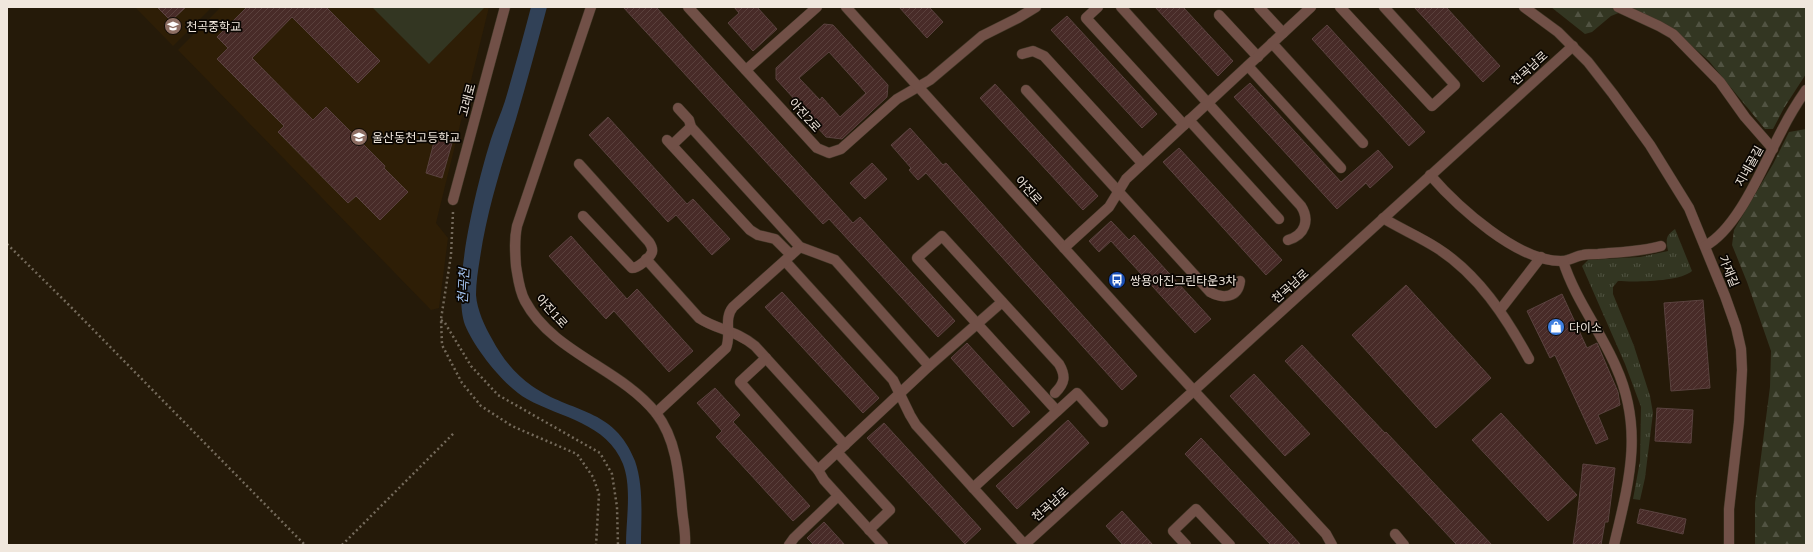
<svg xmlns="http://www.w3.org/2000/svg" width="1813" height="552" viewBox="0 0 1813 552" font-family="Mulish,'Noto Sans KR',sans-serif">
  <defs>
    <pattern id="grass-tufts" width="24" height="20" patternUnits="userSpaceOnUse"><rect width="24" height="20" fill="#333622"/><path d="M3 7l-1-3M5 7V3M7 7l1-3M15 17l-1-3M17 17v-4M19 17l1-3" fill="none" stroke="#515342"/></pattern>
    <pattern id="forest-firs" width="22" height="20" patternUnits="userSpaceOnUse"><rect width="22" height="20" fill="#333622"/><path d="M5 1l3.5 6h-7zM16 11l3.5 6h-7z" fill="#515342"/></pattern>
    <pattern id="building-hatch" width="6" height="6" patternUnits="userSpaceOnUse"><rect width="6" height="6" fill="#482b28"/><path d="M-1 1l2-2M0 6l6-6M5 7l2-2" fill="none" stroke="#5a403c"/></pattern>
  </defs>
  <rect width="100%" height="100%" fill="#251a09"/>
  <g fill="#2e1e06">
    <polygon points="135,7 212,7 173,46"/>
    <polygon points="221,7 489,7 436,223 448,238 439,308 431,310 178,50"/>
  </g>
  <path fill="url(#grass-tufts)" d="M1675,229L1692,271C1680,282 1635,282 1618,281L1613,287V294L1634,346L1650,396L1653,413L1645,478L1640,500L1633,499L1640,461L1641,407L1625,364L1582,266L1588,260L1640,257L1668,251C1666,240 1665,236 1675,229Z"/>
  <g fill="url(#forest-firs)">
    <polygon points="1551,7 1806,7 1806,74 1784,108 1773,129 1765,129 1709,61 1675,31 1621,12 1611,16 1592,32 1585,34"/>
    <polygon points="1806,129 1806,545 1755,545 1755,503 1770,387 1771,351 1747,282 1732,245 1734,230 1773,164 1789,132"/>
  </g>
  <polygon fill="#333622" points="372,7 485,7 429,64"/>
  <path fill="#314157" d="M531,7H547C537,44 527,82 516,119C502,164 487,210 480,258C478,270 476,283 476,295C477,310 485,327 492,339C502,358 515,374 532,386C572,414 614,407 635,461C644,487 641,518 641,545H626C626,519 632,488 623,464C607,423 561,418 527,399C504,386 475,349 465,325C451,286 478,180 491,139C495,126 501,114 505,101C514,70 523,38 531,7Z"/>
  <g fill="url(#building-hatch)" stroke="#5a423f" fill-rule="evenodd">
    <polygon points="157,7 186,7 171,21"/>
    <polygon points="247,7 326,7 380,61 358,83 292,17 252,58 313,120 326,107 385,166 384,168 408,192 380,220 356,196 348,203 278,132 284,126 217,59 228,48 217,37"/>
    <polygon points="623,7 656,7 853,223 860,217 955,321 938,337 829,219 823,224"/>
    <polygon points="734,7 757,7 777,29 753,51 728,23 739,13"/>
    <polygon points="899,7 929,7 943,22 927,38"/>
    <polygon points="1155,7 1183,7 1233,61 1218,76"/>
    <polygon points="1414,7 1446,7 1500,66 1483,82"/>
    <polygon points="1067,16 1157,114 1142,128 1051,30"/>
    <path d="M824,24L833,25L888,85L887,97L842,139L826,137L805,114L806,112L776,79V68ZM829,52L866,93L840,117L822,97L820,100L799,78Z"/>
    <polygon points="1327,25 1425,132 1409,146 1312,39"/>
    <polygon points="1250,83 1341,182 1378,150 1393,167 1370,188 1366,183 1337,209 1234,97"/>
    <polygon points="995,84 1098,196 1083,210 980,98"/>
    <polygon points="608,117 687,204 693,199 730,239 712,255 676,215 668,222 589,135"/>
    <polygon points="910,128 943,165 946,163 1137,376 1122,390 926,173 918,180 909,170 911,168 891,145"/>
    <polygon points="435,138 452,143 442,178 426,173"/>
    <polygon points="1179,148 1282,260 1266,275 1163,162"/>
    <polygon points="872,163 887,179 865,199 850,183"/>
    <polygon points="1111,221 1129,240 1134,235 1211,319 1195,333 1111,241 1099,252 1089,241"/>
    <polygon points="571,236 627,299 637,289 693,351 669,372 614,311 606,319 549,256"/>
    <polygon points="1406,285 1491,378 1436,428 1352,335"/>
    <polygon points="782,292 879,398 863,413 765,307"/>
    <polygon points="1562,294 1587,348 1597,343 1618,392 1620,405 1598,415 1608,439 1596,444 1555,355 1550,358 1527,311"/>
    <polygon points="1703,300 1710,388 1671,391 1664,303"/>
    <polygon points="967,343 1030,412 1013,427 951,358"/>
    <polygon points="1302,345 1385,433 1386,432 1492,545 1457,545 1285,361"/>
    <polygon points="1254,374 1310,434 1285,456 1230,396"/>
    <polygon points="715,388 740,415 733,422 810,506 793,521 716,437 722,431 697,403"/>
    <polygon points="1657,408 1693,410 1691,443 1655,441"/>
    <polygon points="1501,413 1577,495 1548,521 1472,440"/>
    <polygon points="1068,420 1089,443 1017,509 996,486"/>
    <polygon points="884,423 981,529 965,544 867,438"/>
    <polygon points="1201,438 1301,545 1271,545 1185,454"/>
    <polygon points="1583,464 1615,468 1608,522 1605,522 1601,545 1573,545 1577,518"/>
    <polygon points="1640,509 1686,519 1683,534 1637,523"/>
    <polygon points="1122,511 1153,545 1123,545 1106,526"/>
    <polygon points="824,522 845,545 814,545 807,538"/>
  </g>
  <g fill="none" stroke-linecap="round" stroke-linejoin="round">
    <g stroke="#413727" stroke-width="11">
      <g id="minor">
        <path d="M591,7L517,226C514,240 515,252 516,266C518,278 519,290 525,301C553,353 620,368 656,413C677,440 679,476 682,509C683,521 686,533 685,545"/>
        <polyline points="688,7 817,148 829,153 841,149 897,99 930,80 982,36 1018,18 1036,7"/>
        <polyline points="846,7 1161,355 1326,534 1332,545"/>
        <polyline points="1098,7 1086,18 1184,125"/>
        <path d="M1121,7L1301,206C1310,220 1305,235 1288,240"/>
        <polyline points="1259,7 1283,33"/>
        <polyline points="1340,7 1432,106 1455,85 1384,7"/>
        <polyline points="1524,7 1558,32 1588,62 1613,94 1650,145 1689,208 1725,296 1736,327 1741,349 1742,370 1739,422 1729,509 1729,545"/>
        <polyline points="1618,7 1659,26 1673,34 1720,82 1745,117 1773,149"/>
        <polyline points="1219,15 1258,57"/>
        <polyline points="1272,43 1363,143"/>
        <polyline points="1022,54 1033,51 1044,56 1142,163"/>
        <polyline points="1248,66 1341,168"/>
        <polyline points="746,70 817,7"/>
        <path d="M1026,90L1210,292C1223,299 1238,298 1240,281"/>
        <polyline points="678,108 689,120 691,127 800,247 835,260 929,366"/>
        <polyline points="1189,120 1279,219"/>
        <polyline points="667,140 750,230 758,235 775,239 791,255"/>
        <polyline points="672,145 691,127"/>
        <path d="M579,164L649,242C651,245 653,248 652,252C650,258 638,268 632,268L583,216"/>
        <path d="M1430,175C1458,207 1518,262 1562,261C1569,261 1576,256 1583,255C1588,254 1593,254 1598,254C1619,252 1640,252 1661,246"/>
        <polyline points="453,200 505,7"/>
        <path d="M1383,218C1401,229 1420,237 1437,248C1478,274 1506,317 1529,359"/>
        <path d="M1705,246C1739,228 1764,163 1782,130C1789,116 1797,103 1806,90"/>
        <polyline points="1064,248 1109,207 1126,179 1311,7"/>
        <path d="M646,259L699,318C717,330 736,330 755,346L845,445"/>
        <polyline points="785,261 893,380 910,415 916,425 1025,545"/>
        <path d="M1563,261C1575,299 1600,330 1616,367C1644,429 1629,482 1614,545"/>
        <polyline points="1500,310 1541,257"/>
        <polyline points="766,358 740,382 818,470 824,480 883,545"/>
        <path d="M1055,393C1065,383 1066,376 1059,364L942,236L917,258L1057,411"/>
        <path d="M656,413L726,348C732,334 723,319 733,307L800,247"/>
        <polyline points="837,452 890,510 869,530"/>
        <polyline points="818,470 929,366 1002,302"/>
        <polyline points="973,488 1077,393 1103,422"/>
        <polyline points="1395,534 1404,545"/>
        <polyline points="789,545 794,538 838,496"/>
        <polyline points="1024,545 1573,46"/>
        <polyline points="1186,545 1173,531 1196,509 1230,545"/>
      </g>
    </g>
    <g stroke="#746a5b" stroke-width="2.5" stroke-dasharray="2 3" stroke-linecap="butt">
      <polyline points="453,212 451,255 441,319 442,345 462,383 481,406 512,426 577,454 593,477 599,494 596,545"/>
      <polyline points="7,244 68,304 305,545"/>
      <polyline points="441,320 445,323 471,366 498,395 600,453 612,474 617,507 618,545"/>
      <polyline points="342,545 455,432"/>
    </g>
    <use href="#minor" stroke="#715047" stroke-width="10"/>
  </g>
  <defs>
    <g id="school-disc" transform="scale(0.9)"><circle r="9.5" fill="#8d6e63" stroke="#0a0602"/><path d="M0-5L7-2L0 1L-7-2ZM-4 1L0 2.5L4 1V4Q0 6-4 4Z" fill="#fff"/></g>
    <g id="bus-disc" transform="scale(0.9)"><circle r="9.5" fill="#1a4fb4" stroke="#0a0602"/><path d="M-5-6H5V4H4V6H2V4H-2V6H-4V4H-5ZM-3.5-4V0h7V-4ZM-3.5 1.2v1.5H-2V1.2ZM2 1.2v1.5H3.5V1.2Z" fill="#fff"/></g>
    <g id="shop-disc" transform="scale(0.9)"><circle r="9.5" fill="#3f7fe0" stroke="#0a0602"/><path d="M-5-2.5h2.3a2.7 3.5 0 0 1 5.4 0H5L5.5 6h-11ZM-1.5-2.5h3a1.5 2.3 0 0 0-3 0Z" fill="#fff"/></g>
  </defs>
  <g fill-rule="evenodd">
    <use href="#school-disc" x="173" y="26"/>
    <use href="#school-disc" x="359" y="137"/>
    <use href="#bus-disc" x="1117" y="280"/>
    <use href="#shop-disc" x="1556" y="327"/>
  </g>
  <g text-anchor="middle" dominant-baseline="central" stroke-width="3.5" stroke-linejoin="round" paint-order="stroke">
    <g font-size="12" fill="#f0e7dd" stroke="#0a0602" text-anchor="start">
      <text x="186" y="26">천곡중학교</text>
      <text x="372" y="137">울산동천고등학교</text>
      <text x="1130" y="280">쌍용아진그린타운3차</text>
      <text x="1569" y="327">다이소</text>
    </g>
    <g font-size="12" fill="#f0e7dd" stroke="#0a0602">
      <text transform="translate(1529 68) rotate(-42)">천곡남로</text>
      <text transform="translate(467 100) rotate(-75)">고래로</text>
      <text transform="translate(805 115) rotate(48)">아진2로</text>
      <text transform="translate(1749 166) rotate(-61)">지네골길</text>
      <text transform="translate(1029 190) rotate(48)">아진로</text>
      <text transform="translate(1729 271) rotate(68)">가재길</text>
      <text transform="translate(1290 286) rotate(-42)">천곡남로</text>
      <text transform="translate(552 311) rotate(48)">아진1로</text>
      <text transform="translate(1050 504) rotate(-42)">천곡남로</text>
    </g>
    <g font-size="13" font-style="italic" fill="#a7c8f6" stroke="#0a0602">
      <text transform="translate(463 286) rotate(-87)">천곡천</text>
    </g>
  </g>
  <rect width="1813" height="552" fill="none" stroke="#f0e7dd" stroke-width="16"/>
</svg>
